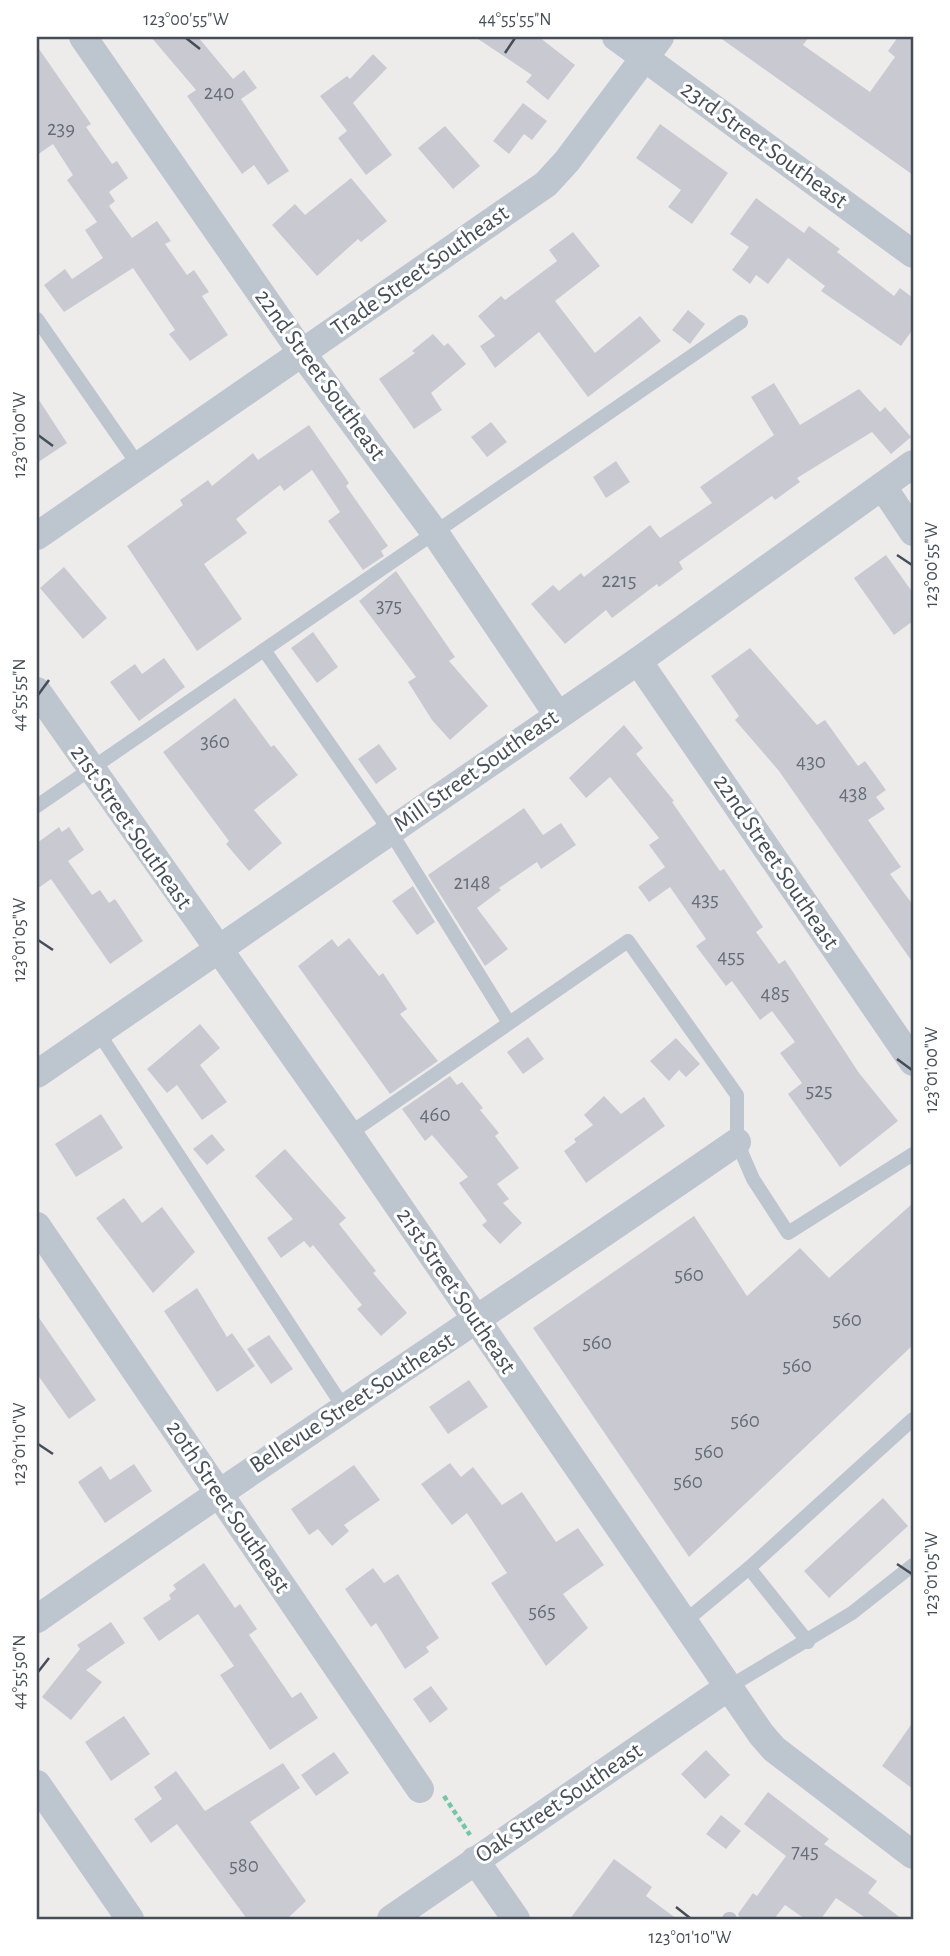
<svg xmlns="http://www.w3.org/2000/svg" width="950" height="1956" viewBox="0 0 950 1956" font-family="'Alegreya Sans',sans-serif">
  <rect width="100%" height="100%" fill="#eeeceb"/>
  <g fill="#c9cad1">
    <polygon points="151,37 198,37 233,79 244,70 257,88 241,99 289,171 268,185 254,165 242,174 187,96 196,90"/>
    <polygon points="475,37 539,37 575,65 548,100 526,82 532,75"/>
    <polygon points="719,37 809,37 803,45 870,92 895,57 888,51 898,37 913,37 913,175"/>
    <polygon points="37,46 91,124 86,127 112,164 117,161 128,178 109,192 115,201 109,206 132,238 157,221 171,241 165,244 187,275 194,270 209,292 202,296 228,335 190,361 169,334 175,330 133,268 64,312 44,285 65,269 72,279 103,258 85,230 97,222 67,180 73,175 53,144 37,155"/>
    <polygon points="373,54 387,68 353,103 392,155 366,175 338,138 347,131 320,96 347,76 350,79"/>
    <polygon points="523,103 547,121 532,140 524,134 509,154 493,141"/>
    <polygon points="660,124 728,173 692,224 668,207 681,190 636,158"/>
    <polygon points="445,126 480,166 453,189 418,148"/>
    <polygon points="351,178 387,221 361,242 358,239 317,276 272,225 295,204 305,215"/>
    <polygon points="756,198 804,233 809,226 840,249 837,252 894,296 900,288 913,298 913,329 901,346 821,291 825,286 788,258 768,284 756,275 750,284 732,270 749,247 730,234"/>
    <polygon points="573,232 600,266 555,301 595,353 640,316 661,341 588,397 539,332 495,368 480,346 495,336 478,316 501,296 505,300 557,261 549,250"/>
    <polygon points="688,310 705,324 690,344 672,330"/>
    <polygon points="433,334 444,346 448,343 466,364 431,393 442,410 414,429 379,379 415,353 412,351"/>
    <polygon points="774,383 800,425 859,389 880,412 885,407 911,437 891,454 872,432 797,478 800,482 775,500 772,496 679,562 683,569 659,587 657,584 612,618 606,610 565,644 531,604 553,585 559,591 581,573 584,577 650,525 660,538 712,503 700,487 774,435 751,397"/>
    <polygon points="37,397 67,443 37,463"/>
    <polygon points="491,422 507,442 487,457 471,437"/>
    <polygon points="309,425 349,483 346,486 388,546 381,551 384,556 363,570 328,521 340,512 312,470 284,491 280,485 236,519 247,533 204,564 242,619 197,651 127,546 183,505 180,500 208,480 212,486 253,453 258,460"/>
    <polygon points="616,461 630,482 606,498 593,477"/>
    <polygon points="886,555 913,593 913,621 894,635 854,578"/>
    <polygon points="64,567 107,618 83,639 40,588"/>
    <polygon points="396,571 455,657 449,661 488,706 450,740 432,720 408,682 416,677 359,601"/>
    <polygon points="313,632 338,667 317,683 291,648"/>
    <polygon points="750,648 817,725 825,720 858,766 865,761 886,790 876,797 885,809 868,820 901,867 890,874 913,905 913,963 779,771 735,720 739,716 711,676"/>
    <polygon points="164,658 185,687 139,721 110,682 135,664 142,674"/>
    <polygon points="235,698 271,747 274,745 298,775 254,810 282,843 249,871 226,844 229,841 163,752"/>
    <polygon points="624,725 643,748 636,754 674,801 672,802 720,871 724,869 763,927 756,932 779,964 785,960 859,1073 898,1121 840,1167 788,1094 802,1083 780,1053 795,1042 772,1011 760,1020 732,981 726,986 696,946 706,939 670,887 649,902 638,887 665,867 649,845 659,838 610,777 586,798 569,778"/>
    <polygon points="379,744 397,769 376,784 358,759"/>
    <polygon points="524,808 543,835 561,823 576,845 541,869 537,862 499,888 501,890 477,908 508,949 485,966 428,875"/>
    <polygon points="59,827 62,832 69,827 84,850 68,861 92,895 100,890 109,903 115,899 143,941 110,964 51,879 37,889 37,843"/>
    <polygon points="413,886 435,922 417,935 392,901"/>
    <polygon points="349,938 379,976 383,973 407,1009 400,1014 438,1061 390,1094 298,966 332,939 338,947"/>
    <polygon points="200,1024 220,1048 200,1065 227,1102 202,1120 177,1085 167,1093 147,1069"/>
    <polygon points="528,1037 544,1059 523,1074 507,1052"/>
    <polygon points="676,1038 700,1064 686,1077 679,1070 669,1081 650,1061"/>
    <polygon points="450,1076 457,1085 462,1082 483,1108 480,1110 499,1133 495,1136 519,1168 497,1184 509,1199 503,1203 522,1223 500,1244 482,1225 487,1221 459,1183 468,1177 432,1135 425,1141 402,1109"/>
    <polygon points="604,1096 621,1114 644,1097 665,1126 586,1183 564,1151 576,1142 574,1139 593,1125 584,1115"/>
    <polygon points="101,1114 123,1148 76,1177 55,1144"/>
    <polygon points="212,1134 225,1150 207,1165 193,1149"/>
    <polygon points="285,1149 346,1218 339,1224 376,1271 373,1273 407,1313 381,1336 357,1309 362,1305 313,1245 310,1248 304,1241 281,1258 267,1238 293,1219 255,1176"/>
    <polygon points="124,1198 142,1223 162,1207 195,1252 153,1293 96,1218"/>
    <polygon points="913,1203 913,1345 689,1557 533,1328 694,1216 747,1296 800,1248 829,1278"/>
    <polygon points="197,1288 227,1337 232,1333 255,1366 217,1392 164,1311"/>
    <polygon points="37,1315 96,1400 69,1419 37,1374"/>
    <polygon points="269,1335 293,1369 271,1384 247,1349"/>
    <polygon points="469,1380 488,1407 448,1434 429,1407"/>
    <polygon points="450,1463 461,1477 473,1467 502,1505 522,1492 556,1542 578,1528 604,1565 563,1594 588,1628 546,1666 491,1583 507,1573 467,1513 452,1525 421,1484"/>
    <polygon points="134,1464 152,1491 105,1523 78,1482 101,1466 110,1480"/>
    <polygon points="354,1465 380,1500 344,1525 349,1531 332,1546 318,1529 309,1535 291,1509"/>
    <polygon points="883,1498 908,1526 829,1598 804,1571"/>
    <polygon points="204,1563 235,1608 240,1604 257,1629 249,1635 292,1698 301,1692 318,1718 270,1750 220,1675 234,1666 198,1614 159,1641 143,1618 171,1599 169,1595 176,1589 173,1585"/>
    <polygon points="373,1568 384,1583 398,1574 439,1638 426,1647 429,1652 405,1669 376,1623 371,1627 345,1589"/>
    <polygon points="111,1622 125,1643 86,1670 102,1682 71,1720 42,1697 80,1649 77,1645"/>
    <polygon points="431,1686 448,1709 430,1723 413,1699"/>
    <polygon points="124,1716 150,1754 111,1781 85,1742"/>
    <polygon points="913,1722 913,1789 882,1766"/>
    <polygon points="706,1750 730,1775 705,1799 681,1774"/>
    <polygon points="334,1752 349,1773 316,1796 301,1775"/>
    <polygon points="283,1763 300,1788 250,1822 306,1901 287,1919 247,1919 177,1824 151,1843 134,1819 162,1799 154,1787 176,1771 205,1811"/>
    <polygon points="768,1792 829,1839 824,1844 877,1881 868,1893 902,1919 867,1919 836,1898 821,1919 805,1919 785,1905 774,1919 740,1919 738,1914 753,1893 757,1896 786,1856 744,1824"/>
    <polygon points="721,1815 741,1831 726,1849 706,1834"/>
    <polygon points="614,1859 652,1887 646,1896 677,1919 570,1919"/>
  </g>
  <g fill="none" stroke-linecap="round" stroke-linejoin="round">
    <polyline stroke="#73c8a4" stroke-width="4.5" stroke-dasharray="5 3.5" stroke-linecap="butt" points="444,1796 470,1835"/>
    <g stroke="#bdc5ce" stroke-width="14">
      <polyline points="37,319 139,466"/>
      <polyline points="264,650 390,831 509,1023"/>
      <polyline points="37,806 741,322"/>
      <polyline points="98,1032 344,1408"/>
      <polyline points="349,1134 628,941 737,1095 737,1142 753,1179 788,1233 913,1154"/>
      <polyline points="749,1568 808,1642"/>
      <polyline points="683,1623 749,1568 913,1419"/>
      <polyline points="727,1688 852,1613 913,1565"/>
      <polyline points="729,1919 730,1919"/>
    </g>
    <g stroke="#bdc5ce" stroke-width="28">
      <polyline points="83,37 302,353 435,533 557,714"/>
      <polyline points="616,37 913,254"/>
      <polyline points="883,487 913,532"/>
      <polyline points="37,536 546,184 567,161 660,37"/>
      <polyline points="638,661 913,1062"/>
      <polyline points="37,691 349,1134 761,1734 774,1749 913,1855"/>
      <polyline points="37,1074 638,661 913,464"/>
      <polyline points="37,1226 420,1789"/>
      <path d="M37,1619C268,1457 505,1302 737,1142"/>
      <polyline points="37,1784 130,1919"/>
      <polyline points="475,1860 516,1919"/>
      <polyline points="391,1919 727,1688"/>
    </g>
  </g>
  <path fill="none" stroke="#454e58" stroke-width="2.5" d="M186,38L200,49M505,53L515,38M38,435L53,446M897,555L912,565M38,695L49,680M38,940L53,950M897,1059L912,1070M38,1444L53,1454M897,1564L912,1574M38,1672L49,1658M676,1907L690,1918"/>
  <g text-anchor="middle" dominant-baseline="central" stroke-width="6" stroke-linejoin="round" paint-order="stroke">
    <g font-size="21" fill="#666d76">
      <text x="219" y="92">240</text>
      <text x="61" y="128">239</text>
      <text x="619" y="580">2215</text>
      <text x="389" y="605">375</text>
      <text x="215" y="741">360</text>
      <text x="811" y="761">430</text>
      <text x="853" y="793">438</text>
      <text x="472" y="882">2148</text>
      <text x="705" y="899">435</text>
      <text x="731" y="956">455</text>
      <text x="775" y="993">485</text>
      <text x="819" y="1090">525</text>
      <text x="435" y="1114">460</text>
      <text x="689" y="1274">560</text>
      <text x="847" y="1319">560</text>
      <text x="597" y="1342">560</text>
      <text x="797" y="1365">560</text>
      <text x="745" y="1420">560</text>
      <text x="709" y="1451">560</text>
      <text x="688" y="1481">560</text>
      <text x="542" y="1611">565</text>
      <text x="805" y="1851">745</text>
      <text x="244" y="1865">580</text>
    </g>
    <g font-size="24" fill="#454e58" stroke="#fff">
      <text transform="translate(764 145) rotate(36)">23rd Street Southeast</text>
      <text transform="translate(420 271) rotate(-35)">Trade Street Southeast</text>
      <text transform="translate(320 375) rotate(54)">22nd Street Southeast</text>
      <text transform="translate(476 771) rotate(-35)">Mill Street Southeast</text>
      <text transform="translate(131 827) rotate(55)">21st Street Southeast</text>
      <text transform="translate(776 862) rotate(56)">22nd Street Southeast</text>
      <text transform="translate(456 1291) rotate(56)">21st Street Southeast</text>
      <text transform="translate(352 1403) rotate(-33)">Bellevue Street Southeast</text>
      <text transform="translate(228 1507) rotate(56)">20th Street Southeast</text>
      <text transform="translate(559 1803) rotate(-34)">Oak Street Southeast</text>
    </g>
  </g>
  <rect width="950" height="1956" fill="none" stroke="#ffffff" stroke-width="77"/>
  <rect x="38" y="38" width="874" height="1880" fill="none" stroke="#454e58" stroke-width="2.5"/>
  <g font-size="18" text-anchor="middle" fill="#454e58">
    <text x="186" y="25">123°00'55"W</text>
    <text x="515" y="25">44°55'55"N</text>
    <text transform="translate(19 435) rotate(-90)" y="6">123°01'00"W</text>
    <text transform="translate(931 565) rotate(-90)" y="6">123°00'55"W</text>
    <text transform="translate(19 695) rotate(-90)" y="6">44°55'55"N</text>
    <text transform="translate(19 940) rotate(-90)" y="6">123°01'05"W</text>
    <text transform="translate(931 1070) rotate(-90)" y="6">123°01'00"W</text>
    <text transform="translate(19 1444) rotate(-90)" y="6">123°01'10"W</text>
    <text transform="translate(931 1574) rotate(-90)" y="6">123°01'05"W</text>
    <text transform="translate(19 1672) rotate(-90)" y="6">44°55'50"N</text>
    <text x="690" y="1943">123°01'10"W</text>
  </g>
</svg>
